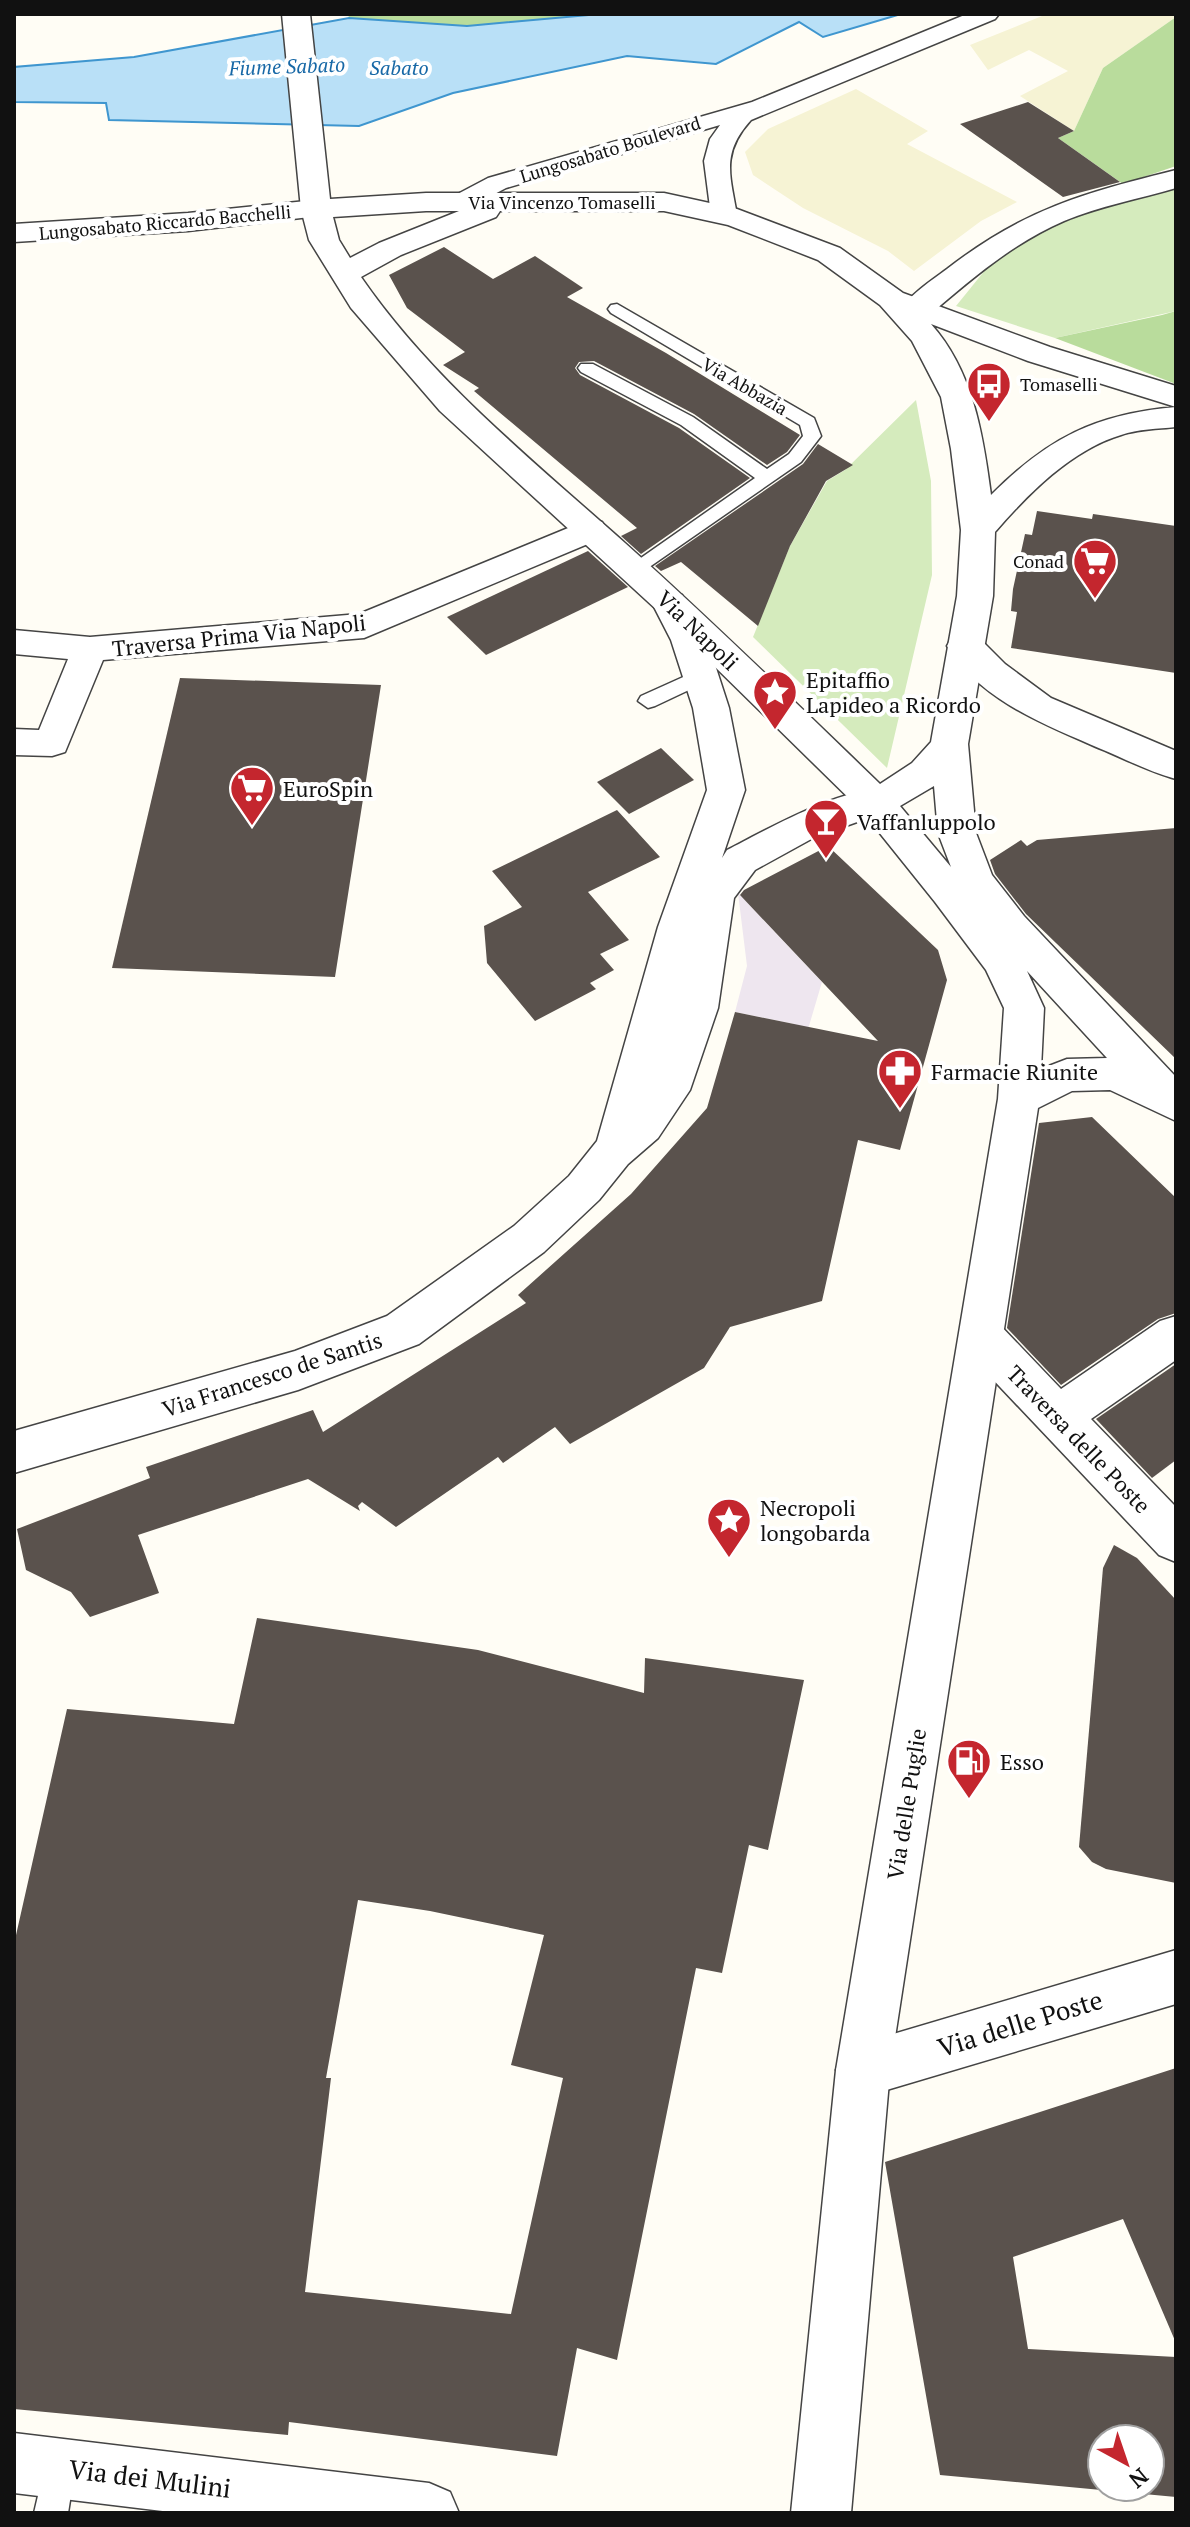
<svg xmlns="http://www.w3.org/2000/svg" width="1190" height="2527" viewBox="0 0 1190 2527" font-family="'PT Serif',serif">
  <rect width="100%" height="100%" fill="#fffdf5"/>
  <polygon fill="#eee6ef" points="738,893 822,982 806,1036 794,1024 735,1012 747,966"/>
  <g fill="#f6f3d4">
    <polygon points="1047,14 1176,14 1176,17 1103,68 1074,131 1020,96 1068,71 1029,50 988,70 970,45"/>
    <polygon points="856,89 928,131 907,144 1017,202 981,221 914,271 888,251 803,208 753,175 745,152 768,129"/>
  </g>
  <g fill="#d5ebbd">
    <polygon points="1176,185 1176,311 1055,338 956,306 986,269 1046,226"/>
    <polygon points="916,400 931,481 932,575 887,768 753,637 790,546 827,481 845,470"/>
  </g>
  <g fill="#b9dc9c">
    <polygon points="348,14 600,14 467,26 349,18"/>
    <polygon points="1176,17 1176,166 1123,184 1058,138 1074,131 1103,68"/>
    <polygon points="1176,311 1176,384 1055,338 1162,315"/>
  </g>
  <polygon fill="#b9e0f7" stroke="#3f96cf" stroke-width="2" points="600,14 901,14 823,37 799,22 716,64 627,56 453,93 359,126 109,120 106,103 14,102 14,67 134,57 349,18 467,26"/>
  <g fill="#5a524d" fill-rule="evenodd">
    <polygon points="1028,102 1074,131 1058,138 1120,182 1063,197 960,124"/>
    <polygon points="444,247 493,279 535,256 583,288 567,297 666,353 800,435 787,452 767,465 694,414 594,361 579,362 575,368 580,375 679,428 750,478 641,554 621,536 637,528 474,391 479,388 443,365 465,352 407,308 389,275"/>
    <polygon points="818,444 853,465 826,481 790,546 758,626 681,562 661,571 655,566 803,464"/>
    <polygon points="1037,511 1092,519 1093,514 1176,526 1176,673 1011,648 1017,612 1011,611 1013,589 1025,534 1032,535"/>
    <polygon points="588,551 628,587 486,655 447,617"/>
    <polygon points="180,678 381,685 335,977 112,968"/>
    <polygon points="661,748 694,780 629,814 597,782"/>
    <polygon points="617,810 660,857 588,892 629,940 600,954 614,970 590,983 596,989 535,1021 487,963 484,926 522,907 492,871"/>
    <polygon points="1176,828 1176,1059 1026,914 995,874 990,860 1021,840 1027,846 1037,840"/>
    <polygon points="828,846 938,950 947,980 900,1150 858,1140 822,1301 730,1327 704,1368 570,1444 555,1427 503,1463 498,1457 396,1527 362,1502 358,1506 360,1511 308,1479 138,1535 159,1593 90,1617 71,1592 26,1570 17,1529 150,1478 146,1467 313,1410 323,1432 526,1303 518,1295 631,1194 707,1108 735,1012 878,1041 740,895 744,890"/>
    <polygon points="1092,1117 1176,1198 1176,1313 1158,1319 1061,1385 1007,1328 1039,1123"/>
    <polygon points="1176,1364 1176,1460 1152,1478 1096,1419"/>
    <polygon points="1114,1545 1137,1558 1176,1600 1176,1883 1106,1869 1092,1862 1079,1847 1103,1568"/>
    <path d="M257,1618L478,1650L644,1693L645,1658L804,1680L768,1850L749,1845L722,1973L696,1968L617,2360L577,2348L557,2456L289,2422L288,2435L14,2409V1944L67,1709L234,1724ZM358,1900L430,1911L544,1935L511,2065L563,2078L511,2314L305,2292L331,2078H326Z"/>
    <path d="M1176,2068V2343L1123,2219L1013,2257L1028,2349L1176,2357V2497L940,2475L885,2162ZM1102,2439H1150V2487H1102Z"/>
  </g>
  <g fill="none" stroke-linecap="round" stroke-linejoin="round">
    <g stroke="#444" stroke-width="3">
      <g id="service">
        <polygon points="617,304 814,418 821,436 801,462 635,577 628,575 626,571 628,567 755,478 681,425 581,372 578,368 581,364 593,364 693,417 767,469 789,454 803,436 800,425 611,313 608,309 611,305"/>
        <polygon points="701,669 708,671 711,676 708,681 655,706 648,708 638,701 641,696"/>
        <polygon points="59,2453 71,2457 75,2469 68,2513 34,2513 47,2457"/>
      </g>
    </g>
    <g stroke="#444" stroke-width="3">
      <path id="pedestrian" d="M967,14H999L995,19L751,120C721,153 730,175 737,215L733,220H715L711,215L704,161L710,139L720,125L506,188L470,207H452L448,202L452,197L488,178L752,102Z"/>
    </g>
    <g stroke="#444" stroke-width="3">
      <g id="minor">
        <path d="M1176,170V188C1139,199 1100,206 1064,221C1013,243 970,280 928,316L917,318L906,316L901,309C912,293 932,280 947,269C1024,209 1084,193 1176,170Z"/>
        <polygon points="316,200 327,203 331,209 327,215 188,231 14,242 14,224 188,213"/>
        <polygon points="590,519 602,522 607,530 602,538 364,638 103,660 65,752 52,756 14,755 14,729 39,730 68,659 14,654 14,630 90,637 359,614"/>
        <path d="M670,591L682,595L707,640L729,708L745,790L722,858L727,850C762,832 852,781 888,791L894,801L888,811L815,837L755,870L734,898L718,1008L690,1090L658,1138L628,1164L599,1200L544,1252L419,1344L298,1390L14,1473V1431L295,1351L387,1316L514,1226L569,1176L597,1141L658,927L707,790L693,708L671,640L652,603L658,595Z"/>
        <path d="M965,634L978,637L1005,664L1051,698L1176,751V779C1150,772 1125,759 1101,749C1045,725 980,700 947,646L952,637Z"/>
        <polygon points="1176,1316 1176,1360 1091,1419 1176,1507 1176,1562 1159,1555 966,1351 960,1337 966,1323 982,1318 998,1323 1061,1389 1160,1321"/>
        <polygon points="1176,1950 1176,2004 863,2097 844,2089 836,2070 844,2051 863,2043"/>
        <polygon points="14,2433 429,2483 450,2492 459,2513 179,2513 14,2493"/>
      </g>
    </g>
    <g stroke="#444" stroke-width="3">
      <path id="tertiary" d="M282,14H310L330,199L426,193H664L737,209L840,248L903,293L1050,347L1176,386V427C1158,429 1138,429 1121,435C1071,450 1028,494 995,532L993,596L968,744L976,833L992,875L1024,916L1176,1077V1121L1110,1090L1072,1091L1038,1108L890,2070L851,2513H791L836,2070L998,1099L1004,1008L986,970L935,902L862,811L658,611L440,411L351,308L309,240L301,209ZM426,211H459L379,243L350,258L339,240L333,217ZM500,211H664L728,225L818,260L880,305L912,341L941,397L951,449L961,530L957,596L931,742L912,763L880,784C796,703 712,621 625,543C532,460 432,380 361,277L401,255L496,217ZM931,324L1028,361L1176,407C1095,414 1048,438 991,495C983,434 973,371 931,324ZM934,786L938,833L951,867L900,806ZM1027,971L1107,1058L1067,1059L1041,1069L1044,1008Z"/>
    </g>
    <use href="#service" fill="#fff" fill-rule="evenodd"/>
    <use href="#pedestrian" fill="#fff" fill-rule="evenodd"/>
    <use href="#minor" fill="#fff" fill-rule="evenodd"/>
    <use href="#tertiary" fill="#fff" fill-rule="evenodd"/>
  </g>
  <defs>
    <g id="bus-pin" transform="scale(2.3)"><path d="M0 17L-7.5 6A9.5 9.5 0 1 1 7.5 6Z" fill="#c4262e" stroke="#fff"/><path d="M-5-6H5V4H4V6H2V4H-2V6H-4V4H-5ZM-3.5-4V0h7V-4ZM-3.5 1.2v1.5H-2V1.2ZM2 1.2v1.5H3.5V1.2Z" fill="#fff"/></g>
    <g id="supermarket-pin" transform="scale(2.3)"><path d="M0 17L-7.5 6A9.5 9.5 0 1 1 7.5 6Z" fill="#c4262e" stroke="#fff"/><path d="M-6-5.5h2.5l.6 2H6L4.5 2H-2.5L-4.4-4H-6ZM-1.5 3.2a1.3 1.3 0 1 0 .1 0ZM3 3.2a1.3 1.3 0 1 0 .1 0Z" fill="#fff"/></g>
    <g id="sight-pin" transform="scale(2.3)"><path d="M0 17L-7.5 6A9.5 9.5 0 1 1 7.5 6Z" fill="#c4262e" stroke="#fff"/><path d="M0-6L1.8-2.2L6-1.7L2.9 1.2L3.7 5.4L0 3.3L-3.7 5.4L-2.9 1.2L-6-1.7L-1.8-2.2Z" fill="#fff"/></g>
    <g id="bar-pin" transform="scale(2.3)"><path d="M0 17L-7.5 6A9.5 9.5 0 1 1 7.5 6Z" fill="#c4262e" stroke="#fff"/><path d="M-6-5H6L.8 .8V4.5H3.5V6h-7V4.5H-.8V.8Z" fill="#fff"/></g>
    <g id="pharmacy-pin" transform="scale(2.3)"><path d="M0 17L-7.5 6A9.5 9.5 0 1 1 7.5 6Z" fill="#c4262e" stroke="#fff"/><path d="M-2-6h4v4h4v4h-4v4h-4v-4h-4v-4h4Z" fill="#fff"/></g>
    <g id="fuel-pin" transform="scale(2.3)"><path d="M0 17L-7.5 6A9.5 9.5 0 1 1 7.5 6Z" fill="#c4262e" stroke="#fff"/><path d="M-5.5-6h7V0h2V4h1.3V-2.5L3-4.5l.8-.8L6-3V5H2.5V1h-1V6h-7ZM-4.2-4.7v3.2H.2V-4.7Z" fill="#fff"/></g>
  </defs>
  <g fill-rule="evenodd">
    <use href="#bus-pin" x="989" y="384"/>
    <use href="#supermarket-pin" x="1095" y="561"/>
    <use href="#sight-pin" x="775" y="692"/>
    <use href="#supermarket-pin" x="252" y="788"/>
    <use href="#bar-pin" x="826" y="821"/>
    <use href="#pharmacy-pin" x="900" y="1071"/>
    <use href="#sight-pin" x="729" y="1520"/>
    <use href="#fuel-pin" x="969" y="1761"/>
  </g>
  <g text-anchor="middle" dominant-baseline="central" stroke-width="8" stroke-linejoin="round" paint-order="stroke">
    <g font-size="18" fill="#111" stroke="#fff">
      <text transform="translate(610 149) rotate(-17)">Lungosabato Boulevard</text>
      <text x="562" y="202">Via Vincenzo Tomaselli</text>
      <text transform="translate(165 222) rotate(-5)">Lungosabato Riccardo Bacchelli</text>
      <text transform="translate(745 386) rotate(30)">Via Abbazia</text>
    </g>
    <g font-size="18" fill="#111" stroke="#fff" text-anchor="start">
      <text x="1020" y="384">Tomaselli</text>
      <text x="1064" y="561" text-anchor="end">Conad</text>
    </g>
    <g font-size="20" font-style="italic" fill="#1768a6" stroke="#fff">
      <text transform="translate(287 66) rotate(-2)">Fiume Sabato</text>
      <text x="399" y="67">Sabato</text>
    </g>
    <g font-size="22" fill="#111" stroke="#fff">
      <text transform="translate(698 630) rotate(44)">Via Napoli</text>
      <text transform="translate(239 635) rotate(-6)">Traversa Prima Via Napoli</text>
      <text transform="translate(272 1374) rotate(-18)">Via Francesco de Santis</text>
      <text transform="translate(1079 1439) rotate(46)">Traversa delle Poste</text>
      <text transform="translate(906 1804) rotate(-81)">Via delle Puglie</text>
    </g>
    <g font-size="22" fill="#111" stroke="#fff" text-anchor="start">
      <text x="806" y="679">Epitaffio<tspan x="806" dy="25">Lapideo a Ricordo</tspan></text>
      <text x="283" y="788">EuroSpin</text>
      <text x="857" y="821">Vaffanluppolo</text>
      <text x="931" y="1071">Farmacie Riunite</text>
      <text x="760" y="1507">Necropoli<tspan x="760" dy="25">longobarda</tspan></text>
      <text x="1000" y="1761">Esso</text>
    </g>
    <g font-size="26" fill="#111" stroke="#fff">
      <text transform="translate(1020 2023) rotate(-17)">Via delle Poste</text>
      <text transform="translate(150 2478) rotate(7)">Via dei Mulini</text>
    </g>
  </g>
  <rect width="1190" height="2527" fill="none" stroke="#111111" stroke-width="32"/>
  <g transform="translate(1126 2463) rotate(140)"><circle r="38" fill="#ffffff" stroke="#a0a0a0" stroke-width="2"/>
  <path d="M0-6L14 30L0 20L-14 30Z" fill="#c4262e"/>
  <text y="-12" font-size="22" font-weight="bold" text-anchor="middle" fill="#111111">N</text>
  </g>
</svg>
